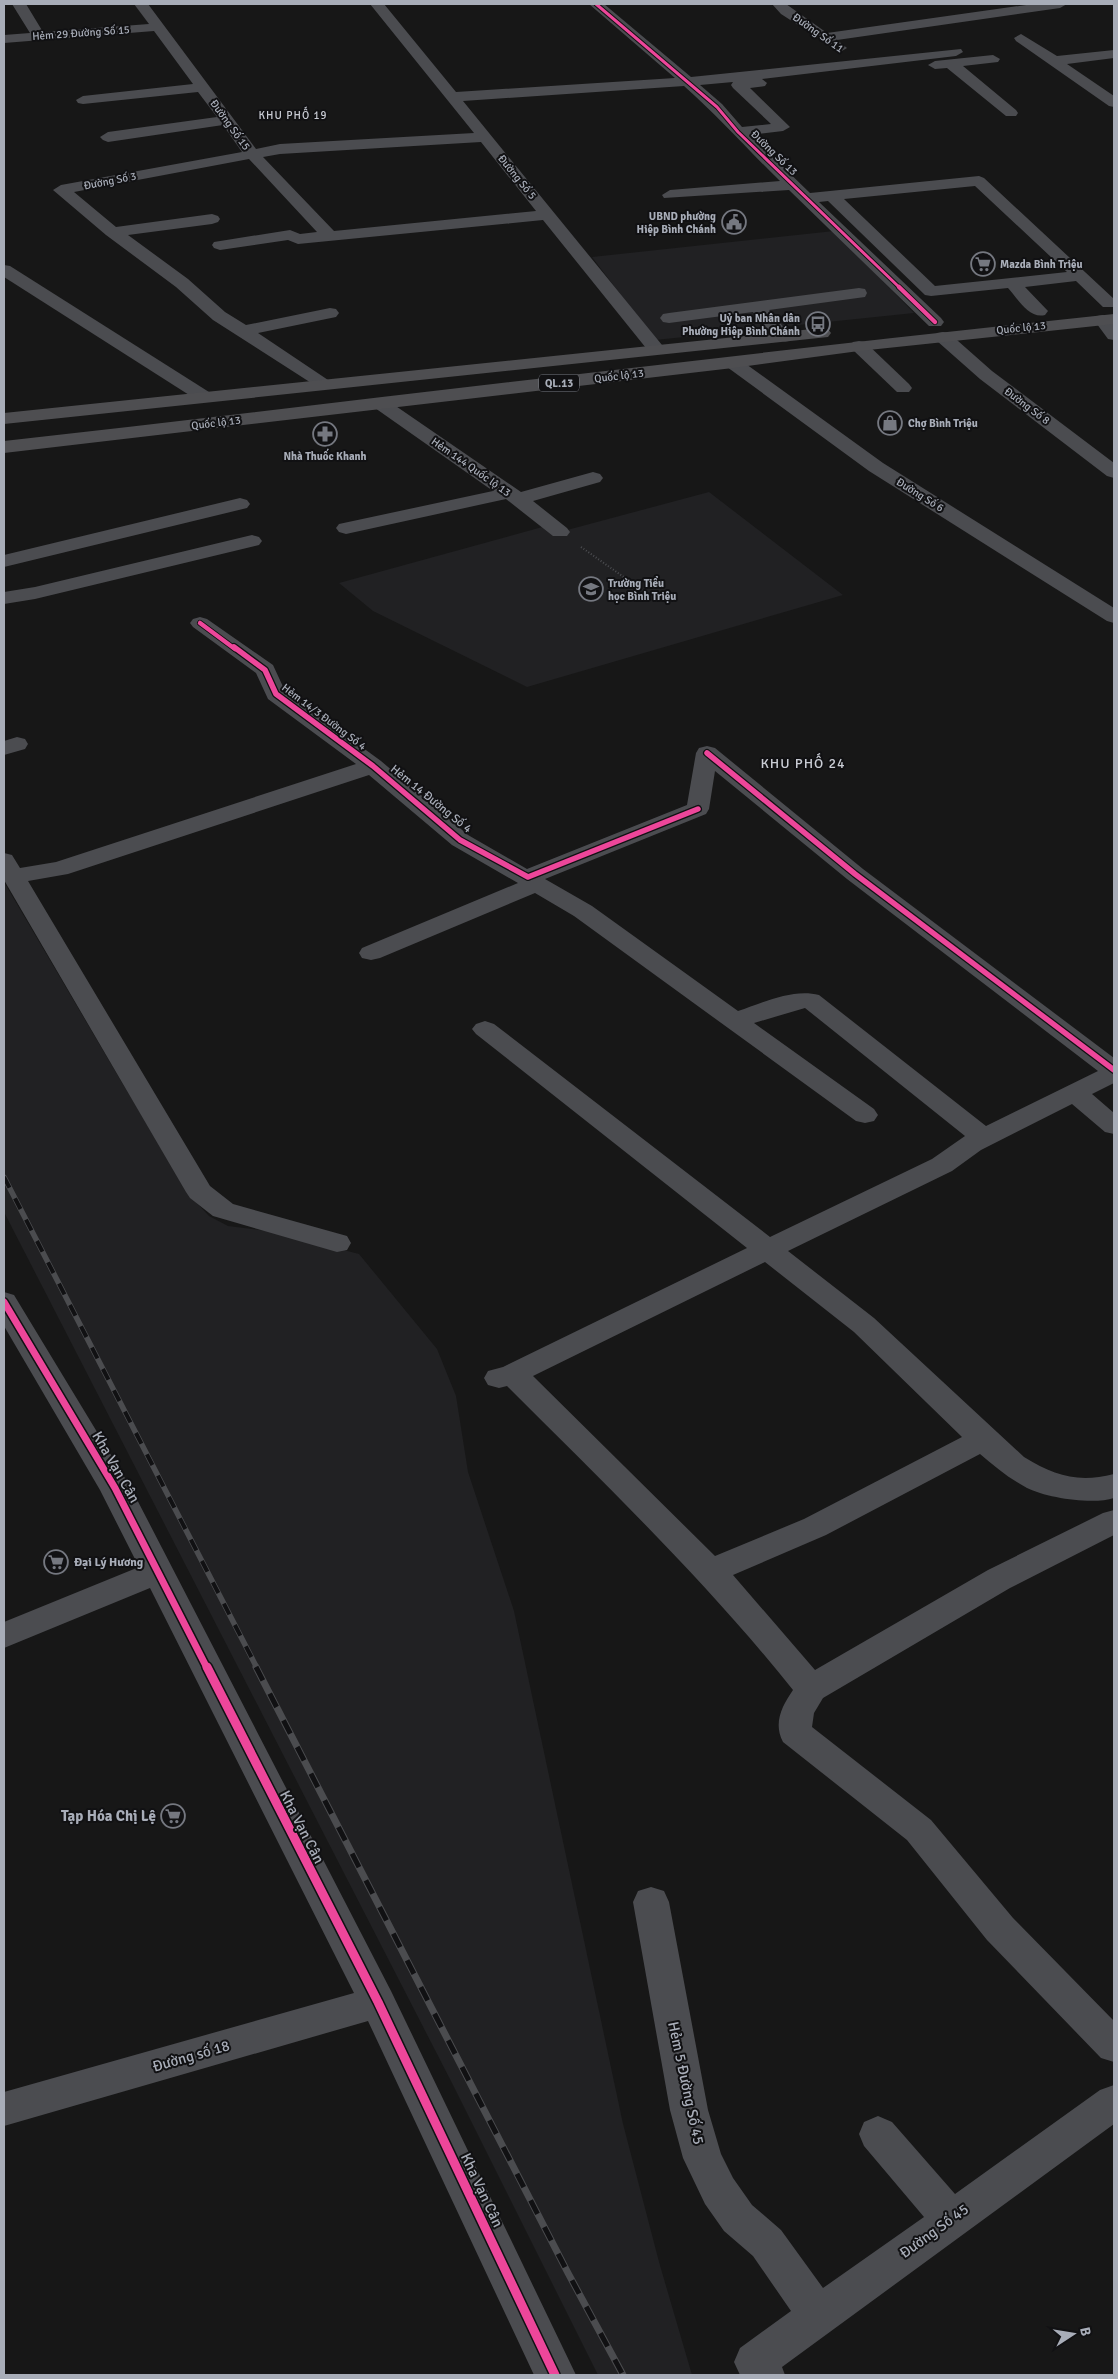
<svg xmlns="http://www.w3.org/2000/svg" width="1118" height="2379" viewBox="0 0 1118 2379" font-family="Signika,sans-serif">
  <rect width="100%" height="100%" fill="#171717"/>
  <g fill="#212123">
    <polygon points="834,231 914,313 655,340 592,257"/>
    <polygon points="709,492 843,595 527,687 373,611 339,583 546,526 556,533"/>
    <polygon points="4,882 124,1086 195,1201 209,1216 228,1226 275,1232 359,1254 437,1349 456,1396 468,1472 514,1611 623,2124 659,2262 692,2375 598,2375 452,2083 4,1212"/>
  </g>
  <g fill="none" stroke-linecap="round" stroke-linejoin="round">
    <polyline stroke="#4d4e52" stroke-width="2" stroke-dasharray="1 2" stroke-linecap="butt" points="581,547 645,592"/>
    <g fill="#4b4c50" fill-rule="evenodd">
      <path d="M12,4H26L43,32L149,24L134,4H148L256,149L280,144L474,133L370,4H384L456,92L675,78L589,4H604L691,77L961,49L963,52L956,56L762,79L767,83L765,86L750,88L790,127L783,131L750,135L810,193L979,176L984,178L1114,299V307H1103L1076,281L1025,287L1048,311L1045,315C1029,319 1018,299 1008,288L931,296L925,295L828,201L819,202L941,318L944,322L941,326H929L789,190L664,198L662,195L670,190L780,181C748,150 718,116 684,86L463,101L662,345L665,349L662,353H650L543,220L298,244L288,240L220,250L214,248L212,245L214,242L290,230L300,234L317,232L249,159L74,192L116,227L212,214L218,216L220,219L218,222L212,224L128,235L188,279L225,312L246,325L330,308L336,309L339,313L336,317L258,333L334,384L331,388H319L213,320L176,287L106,235L53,190L61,185L242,152L223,125L108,142L103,140L100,137L108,132L217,117L198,92L83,104L78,103L76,100L83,96L193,84L154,31L4,43V35L30,33ZM733,82L731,85L733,88L771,124L742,127L722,104L700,85ZM481,142L536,211L334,231L263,157L280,154ZM975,186L1067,272L935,286L844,199Z"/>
      <polygon points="772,4 786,4 827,33 1033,4 1067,4 1060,8 837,40 847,48 840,52 781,14"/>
      <polygon points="1021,34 1057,56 1114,50 1114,58 1067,64 1114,96 1114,107 1109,106 1016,41 1014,38"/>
      <polygon points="993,55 1000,59 998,62 963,66 1016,110 1018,113 1016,116 1006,116 947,68 935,69 928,65 935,61"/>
      <polygon points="4,265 10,266 209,392 212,396 209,400 197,400 4,277"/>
      <path d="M859,288L865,289L867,293L865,297L769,310L792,337L789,341C773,345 762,323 753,312L669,323L663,322L660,318L663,314L669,313Z"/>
      <path d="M1103,315C1116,318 1114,329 1114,340L1108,339L1094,320L1097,316Z"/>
      <polygon points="943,332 949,333 992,371 1114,463 1114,478 1107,476 980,379 937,341 934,337 937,333"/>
      <polygon points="859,341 865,342 909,384 912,388 909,392 897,392 853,350 850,346 853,342"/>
      <polygon points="733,358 739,359 883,463 1114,608 1114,623 1107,621 869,471 727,367 724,363 727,359"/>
      <polygon points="381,399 387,400 521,492 593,472 600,474 603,478 600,482 533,501 567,528 570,532 567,536 553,536 506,499 346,534 339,532 336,528 339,524 493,491 375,408 372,404 375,400"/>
      <polygon points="240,498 247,500 250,504 247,508 4,567 4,555"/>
      <polygon points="252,535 259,537 262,541 259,545 35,599 4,604 4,592 35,587"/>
      <path d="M200,617L207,619L273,665L285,691L381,761L468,835L527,869L687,805L696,753L699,748L707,746L715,748L863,869L1114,1058V1083L1092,1094L1114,1113V1134L1105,1132L1072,1104L981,1150L952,1171L788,1251L874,1318L1024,1457C1055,1476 1078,1483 1114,1474V1498C1093,1505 1047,1498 1027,1488C1010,1479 995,1467 980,1454L826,1535L733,1575L815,1670L988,1570L1103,1513L1114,1510V1535L1010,1588L823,1698L814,1713L812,1727L931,1820L1013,1918L1114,2021V2062L1101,2058L987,1940L907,1840L783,1742C773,1723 782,1706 793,1690C706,1581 606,1485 507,1386L499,1388L488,1385L484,1378L488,1371L503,1367L747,1248L476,1034L472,1029L476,1024L485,1021L494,1024L770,1237L932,1159L965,1136L805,1008L754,1023L874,1109L878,1115L874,1121L865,1123L856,1121L574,916L535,893L380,958L371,960L362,958L359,953L362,948L518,883L452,845L369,775L68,874L28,881L210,1186L233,1204L347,1236L351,1243L347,1250L337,1252L213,1216L190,1198L186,1192L4,880V853L12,855L20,868L56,862L356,764L268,699L256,673L193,627L190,623L193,619ZM715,771L847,879L1098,1071L986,1126L819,995C793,988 762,1003 738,1011L592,906L545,879L706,814L709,809ZM765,1262L854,1332L962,1437L804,1519L715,1556L533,1376Z"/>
      <polygon points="17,737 25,739 28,744 25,749 4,755 4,741"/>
      <polygon points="4,1292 14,1295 131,1488 391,1991 576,2375 534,2375 368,2021 4,2126 4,2092 354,1993 150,1588 4,1648 4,1622 139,1567 100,1490 4,1326"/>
      <polygon points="651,1887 664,1891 669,1902 708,2110 721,2154 733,2178 752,2205 781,2230 823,2288 924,2217 864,2146 859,2134 864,2122 878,2116 892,2122 955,2194 1100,2090 1114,2085 1114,2124 782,2367 785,2375 740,2375 734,2362 740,2348 791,2311 753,2256 724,2231 705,2204 683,2158 670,2110 633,1902 638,1891"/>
    </g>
    <g fill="#4e4e51" fill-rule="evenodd">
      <path d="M1114,314V324L859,351L733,368L4,453V441C374,399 744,353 1114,314Z"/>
      <polygon points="822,328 828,329 831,333 828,337 4,424 4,413"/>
    </g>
    <g stroke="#4b4c4f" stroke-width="5.5">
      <polyline id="rail-far1" points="4,1177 257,1668"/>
    </g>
    <g stroke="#4b4c4f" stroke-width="7">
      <polyline id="rail" points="256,1667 568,2273 623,2375"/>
    </g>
    <use href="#rail-far1" stroke="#111113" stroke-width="4" stroke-dasharray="12" stroke-linecap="butt"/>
    <use href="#rail" stroke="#111113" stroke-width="5" stroke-dasharray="15" stroke-linecap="butt"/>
    <g stroke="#111113" stroke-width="5">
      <polyline id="cycleway-far4" points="596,4 717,107 738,132 900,288"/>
    </g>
    <g stroke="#111113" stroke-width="6">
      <g id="cycleway-far3">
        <polyline points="899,287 935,322"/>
        <polyline points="200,623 235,649"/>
      </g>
    </g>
    <g stroke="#111113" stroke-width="8">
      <g id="cycleway-far2">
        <polyline points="234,647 265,670 276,694 373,766 460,840 528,877 698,809"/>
        <polyline points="707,753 855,874 1114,1070"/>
      </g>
    </g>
    <g stroke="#111113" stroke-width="10">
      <polyline id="cycleway-far1" points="4,1302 115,1488 207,1668"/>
    </g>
    <g stroke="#111113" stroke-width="12">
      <polyline id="cycleway" points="207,1667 378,2002 555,2375"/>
    </g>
    <use href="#cycleway-far4" stroke="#ed469a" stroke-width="3"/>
    <use href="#cycleway-far3" stroke="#ed469a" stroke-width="4.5"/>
    <use href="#cycleway-far2" stroke="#ed469a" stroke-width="5.5"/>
    <use href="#cycleway-far1" stroke="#ed469a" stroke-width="7"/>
    <use href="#cycleway" stroke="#ed469a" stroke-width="9"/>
  </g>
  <defs>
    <g id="civic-ring" transform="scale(1.25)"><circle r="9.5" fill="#111113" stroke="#757880" stroke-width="1.5"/><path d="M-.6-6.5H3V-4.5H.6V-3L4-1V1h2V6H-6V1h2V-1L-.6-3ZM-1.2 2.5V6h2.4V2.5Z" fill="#757880"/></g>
    <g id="supermarket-ring" transform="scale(1.25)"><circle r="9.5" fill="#111113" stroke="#757880" stroke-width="1.5"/><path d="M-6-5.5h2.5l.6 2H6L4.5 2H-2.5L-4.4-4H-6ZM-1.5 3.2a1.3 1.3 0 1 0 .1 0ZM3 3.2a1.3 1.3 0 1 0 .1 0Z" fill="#757880"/></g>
    <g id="bus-ring" transform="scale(1.25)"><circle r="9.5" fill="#111113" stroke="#757880" stroke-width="1.5"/><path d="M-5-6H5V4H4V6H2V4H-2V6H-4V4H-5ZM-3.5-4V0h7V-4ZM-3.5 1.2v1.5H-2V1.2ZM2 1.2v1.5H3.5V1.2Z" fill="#757880"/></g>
    <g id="shop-ring" transform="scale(1.25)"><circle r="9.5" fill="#111113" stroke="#757880" stroke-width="1.5"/><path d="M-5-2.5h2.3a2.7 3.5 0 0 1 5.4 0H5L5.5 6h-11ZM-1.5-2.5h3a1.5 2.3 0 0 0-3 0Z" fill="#757880"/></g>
    <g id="pharmacy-ring" transform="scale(1.25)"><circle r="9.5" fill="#111113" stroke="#757880" stroke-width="1.5"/><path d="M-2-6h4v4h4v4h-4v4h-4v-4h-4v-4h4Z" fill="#757880"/></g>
    <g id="school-ring" transform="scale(1.25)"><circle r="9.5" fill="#111113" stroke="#757880" stroke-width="1.5"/><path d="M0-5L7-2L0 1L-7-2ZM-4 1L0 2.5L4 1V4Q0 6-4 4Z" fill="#757880"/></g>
  </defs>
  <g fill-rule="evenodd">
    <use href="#civic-ring" x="734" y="222"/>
    <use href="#supermarket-ring" x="983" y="264"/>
    <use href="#bus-ring" x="818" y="324"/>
    <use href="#shop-ring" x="890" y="423"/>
    <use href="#pharmacy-ring" x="325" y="434"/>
    <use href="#school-ring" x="591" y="589"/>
    <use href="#supermarket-ring" x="56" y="1562"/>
    <use href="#supermarket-ring" x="173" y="1816"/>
  </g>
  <g text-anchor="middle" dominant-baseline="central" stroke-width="4" stroke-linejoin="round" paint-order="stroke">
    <g font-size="11" fill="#a8adb8" stroke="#111113">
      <text transform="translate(81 33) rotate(-4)">Hẻm 29 Đường Số 15</text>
      <text transform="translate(818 33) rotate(35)">Đường Số 11</text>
      <text transform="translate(230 125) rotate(54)">Đường Số 15</text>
      <text transform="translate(774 153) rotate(44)">Đường Số 13</text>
      <text transform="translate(517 177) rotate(51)">Đường Số 5</text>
      <text transform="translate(110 181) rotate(-11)">Đường Số 3</text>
      <text transform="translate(1021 328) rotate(-6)">Quốc lộ 13</text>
      <text transform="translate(619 376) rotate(-7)">Quốc lộ 13</text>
      <text transform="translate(1027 406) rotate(37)">Đường Số 8</text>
      <text transform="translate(216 423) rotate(-7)">Quốc lộ 13</text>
      <text transform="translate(471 467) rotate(35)">Hẻm 144 Quốc lộ 13</text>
      <text transform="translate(920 495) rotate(32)">Đường Số 6</text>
      <text transform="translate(324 717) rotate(37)">Hẻm 14/3 Đường Số 4</text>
    </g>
    <g font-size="11" letter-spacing="1" fill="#c9ccd4" stroke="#111113">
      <text x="293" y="115">KHU PHỐ 19</text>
    </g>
    <g font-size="11" font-weight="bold" fill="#a8adb8" stroke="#111113" text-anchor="start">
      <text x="716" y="216" text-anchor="end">UBND phường<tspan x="716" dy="13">Hiệp Bình Chánh</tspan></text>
      <text x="1000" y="264">Mazda Bình Triệu</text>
      <text x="800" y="318" text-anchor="end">Uỷ ban Nhân dân<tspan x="800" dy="13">Phường Hiệp Bình Chánh</tspan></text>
      <text x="908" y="423">Chợ Bình Triệu</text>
      <text x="325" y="456" text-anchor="middle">Nhà Thuốc Khanh</text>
      <text x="608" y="583">Trường Tiểu<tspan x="608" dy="13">học Bình Triệu</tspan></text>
    </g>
    <rect fill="#111113" stroke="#7b7e86" stroke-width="1" x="539" y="374.5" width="40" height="17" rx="4"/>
    <g font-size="11" font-weight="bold" fill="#a8adb8">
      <text x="559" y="383">QL.13</text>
    </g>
    <g font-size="12" fill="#a8adb8" stroke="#111113">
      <text transform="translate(431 799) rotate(39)">Hẻm 14 Đường Số 4</text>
    </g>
    <g font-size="12" font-weight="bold" fill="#a8adb8" stroke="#111113" text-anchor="start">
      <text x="74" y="1562">Đại Lý Hương</text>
    </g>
    <g font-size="14" letter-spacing="1" fill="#c9ccd4" stroke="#111113">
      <text x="803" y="763">KHU PHỐ 24</text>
    </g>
    <g font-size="15" fill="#a8adb8" stroke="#111113">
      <text transform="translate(116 1467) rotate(60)">Kha Vạn Cân</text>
      <text transform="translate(302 1827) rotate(63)">Kha Vạn Cân</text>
      <text transform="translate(191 2056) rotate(-16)">Đường số 18</text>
      <text transform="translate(686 2083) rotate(78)">Hẻm 5 Đường Số 45</text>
      <text transform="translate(482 2190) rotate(65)">Kha Vạn Cân</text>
      <text transform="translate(934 2231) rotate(-36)">Đường Số 45</text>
    </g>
    <g font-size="15" font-weight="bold" fill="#a8adb8" stroke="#111113" text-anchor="end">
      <text x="156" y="1816">Tạp Hóa Chị Lệ</text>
    </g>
  </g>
  <rect width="1118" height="2379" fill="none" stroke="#a8adb8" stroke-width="10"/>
  <g transform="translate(1073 2334) rotate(78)" stroke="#111113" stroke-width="4" paint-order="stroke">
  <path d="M0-4L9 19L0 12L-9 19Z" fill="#a8adb8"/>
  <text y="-8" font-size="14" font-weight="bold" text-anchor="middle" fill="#a8adb8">B</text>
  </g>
</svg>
